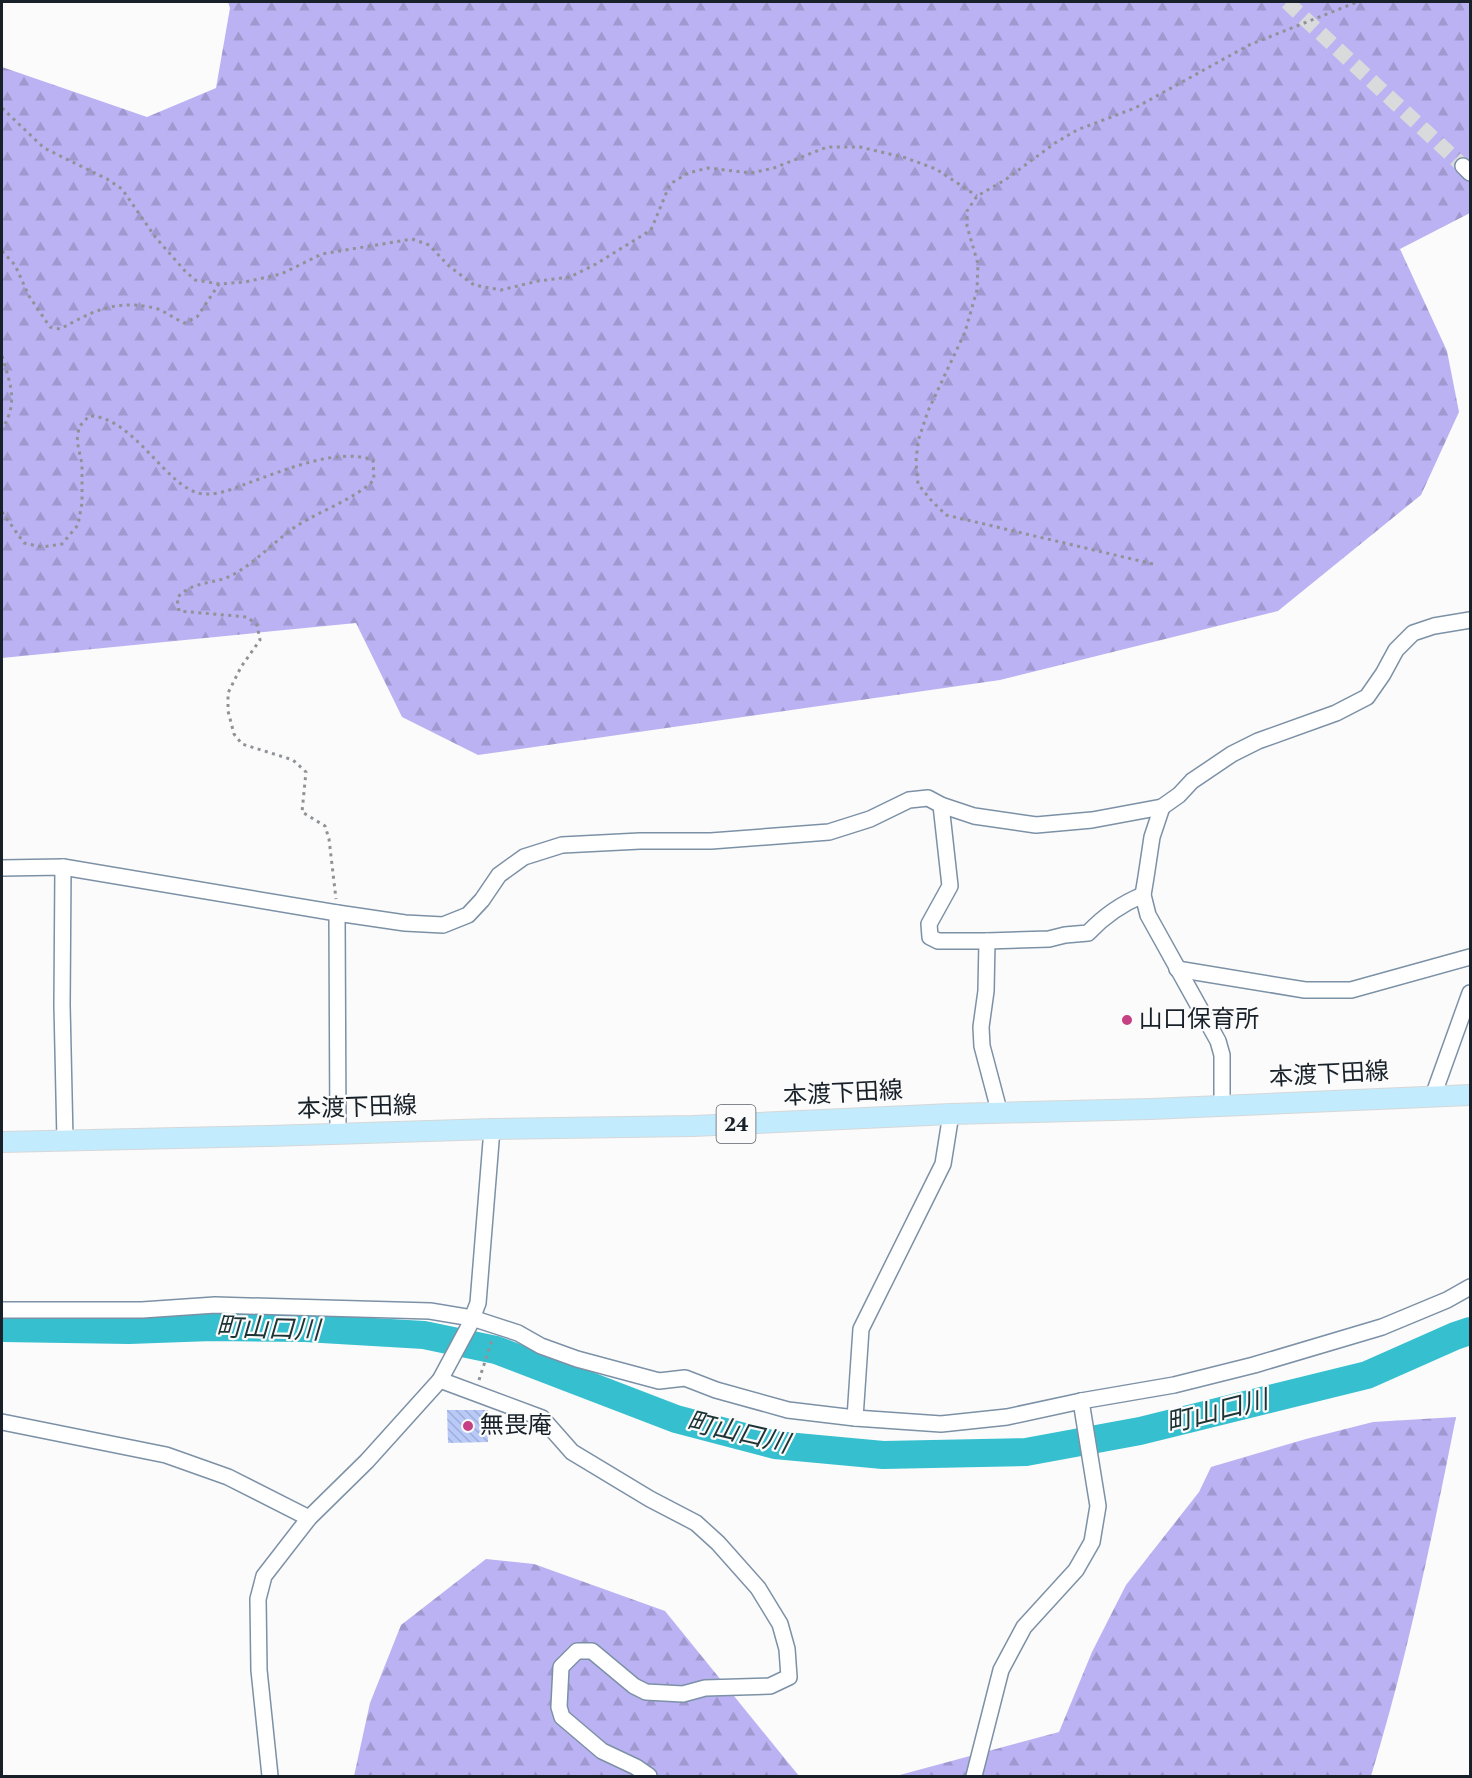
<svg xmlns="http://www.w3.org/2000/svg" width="1472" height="1778" viewBox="0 0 1472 1778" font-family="Spectral,'Noto Sans JP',serif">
  <defs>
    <pattern id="forest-firs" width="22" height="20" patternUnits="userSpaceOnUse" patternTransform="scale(1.5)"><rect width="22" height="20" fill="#bbb2f3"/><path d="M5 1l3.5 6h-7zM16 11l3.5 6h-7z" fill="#a099d0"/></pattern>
    <pattern id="building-back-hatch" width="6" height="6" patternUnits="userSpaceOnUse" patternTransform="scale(1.5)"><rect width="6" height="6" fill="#b9caf9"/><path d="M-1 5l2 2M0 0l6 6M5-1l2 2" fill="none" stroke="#9eadd5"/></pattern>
  </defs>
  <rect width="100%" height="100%" fill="#fbfbfb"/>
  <g fill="url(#forest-firs)">
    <polygon points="228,2 1470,2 1470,213 1400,249 1447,351 1459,412 1421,495 1278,611 1000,680 478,755 402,717 356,623 2,658 2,67 147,117 216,88 230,8"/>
    <path d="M1456,1417C1432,1538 1407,1659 1371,1776H896L1059,1732L1092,1652L1126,1585L1199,1492L1211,1467L1306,1439L1373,1422Z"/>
    <polygon points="486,1559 534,1564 665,1611 799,1776 354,1776 370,1703 401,1625"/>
  </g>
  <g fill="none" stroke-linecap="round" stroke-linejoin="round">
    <polyline stroke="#36bfcf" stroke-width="28" points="2,1328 129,1330 212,1327 305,1328 424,1335 496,1350 676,1419 775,1445 883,1455 1026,1452 1140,1431 1367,1375 1455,1336 1470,1331"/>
  </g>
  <polygon fill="url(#building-back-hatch)" points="447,1410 488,1410 488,1442 448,1443"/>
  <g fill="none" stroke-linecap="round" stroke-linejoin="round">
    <polyline stroke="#d9dadc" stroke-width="15" stroke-dasharray="15 8" stroke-linecap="butt" points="1287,2 1463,166"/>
    <g stroke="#7c91a6" stroke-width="18">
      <g id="minor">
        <polyline points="1463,166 1470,173"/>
        <polyline points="941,805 950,886 929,924 930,937 938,941 987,941 986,991 981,1027 982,1046 1000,1114"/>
        <polyline points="1162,807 1152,837 1146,877 1143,895 1148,915 1218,1041 1222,1055 1222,1106"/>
        <polyline points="63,867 62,1005 65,1140"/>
        <polyline points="2,868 63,867 337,913 405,923 443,925 468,915 482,900 499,875 524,857 562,845 640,841 711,841 829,832 870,819 909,800 928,798 941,805 974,816 1036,825 1092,820 1162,807 1179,795 1192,781 1232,754 1258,741 1336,713 1367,697 1383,674 1396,650 1413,633 1434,626 1470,620"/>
        <polyline points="337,913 338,1134"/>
        <path d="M987,941L1049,939L1065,935L1088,933C1104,916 1121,904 1143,895"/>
        <polyline points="1177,969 1305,990 1351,990 1470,957"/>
        <polyline points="1433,1096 1470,993"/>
        <polyline points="2,1310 142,1310 215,1305 430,1311 472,1318 518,1333 541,1346 577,1359 659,1381 685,1378 716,1390 788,1410 855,1418 941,1424 1007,1417 1081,1401 1174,1385 1254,1365 1382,1327 1447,1300 1470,1287"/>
        <polyline points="440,1380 542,1418 572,1452 650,1499 696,1523 718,1543 758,1588 780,1624 787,1649 789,1677 770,1686 705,1688 683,1694 646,1692 634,1686 592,1651 577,1651 561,1667 559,1707 562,1717 602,1751 636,1767 649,1776"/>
        <polyline points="855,1418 861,1329 943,1164 951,1114"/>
        <polyline points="2,1422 166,1455 228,1477 309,1518"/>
        <polyline points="270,1776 259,1670 258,1599 264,1576 309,1518 367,1461 440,1380 469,1326 478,1303 492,1129"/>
        <polyline points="974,1776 1001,1670 1024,1627 1076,1570 1092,1542 1098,1506 1081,1401"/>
      </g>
    </g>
    <g stroke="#d5d7d8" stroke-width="22">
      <polyline id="major" points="2,1142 269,1136 492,1129 693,1126 951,1114 1151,1109 1470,1095"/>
    </g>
    <g stroke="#8f9397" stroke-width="3" stroke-dasharray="3 4.5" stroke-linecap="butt">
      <polyline points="2,108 44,148 107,179 122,189 156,238 185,271 195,280 220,284 245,282 281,274 322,254 412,239 429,245 449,266 474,285 501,290 538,281 570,277 596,264 651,230 670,184 688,173 708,168 751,173 774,168 827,147 860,147 906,158 936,169 977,196"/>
      <path d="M2,251L15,265L29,296L50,327L60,329C92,312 112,300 150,307C161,308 173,318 184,323L197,317L219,284"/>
      <path d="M2,356C10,384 19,402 2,429"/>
      <path d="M2,512L24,543L42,547L62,544L78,525L82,503V464L77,441L79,427L89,416C135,416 168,492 204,494C219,495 235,488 248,483C283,471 336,447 373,460L374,480C351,502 317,511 291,530C272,544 256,561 236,573C218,585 194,579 177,598L179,611L247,617L257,625L260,640L241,667L228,693V711L234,734L242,744L293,760L306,772L302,812L325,826L329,839L336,899"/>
      <polyline points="1153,564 946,515 930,499 918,484 916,462 918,441 928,411 965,332 977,290 978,264 967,226 967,211 977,196 1005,180 1055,143 1077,130 1135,108 1249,45 1357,2"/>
      <polyline points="479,1380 492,1340"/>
    </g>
    <use href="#minor" stroke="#fff" stroke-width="15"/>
    <use href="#major" stroke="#c2ecfe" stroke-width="20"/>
  </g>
  <g fill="#c64183" stroke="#fbfbfb" stroke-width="2">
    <circle cx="1127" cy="1020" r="6"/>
    <circle cx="468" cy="1426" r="6"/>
  </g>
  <g text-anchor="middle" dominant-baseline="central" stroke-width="4.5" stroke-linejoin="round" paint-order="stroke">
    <rect fill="#fbfbfb" stroke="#5c6268" stroke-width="1.5" x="716.5" y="1105" width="39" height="38" rx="4.5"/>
    <g font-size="22" font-weight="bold" fill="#182129">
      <text x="736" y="1124">24</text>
    </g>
    <g font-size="24" fill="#182129" stroke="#fbfbfb" text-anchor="start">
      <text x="1139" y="1020">山口保育所</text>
      <text x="480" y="1426">無畏庵</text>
    </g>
    <g font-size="24" fill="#182129" stroke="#fbfbfb">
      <text transform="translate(1329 1075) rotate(-3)">本渡下田線</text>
      <text transform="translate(843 1094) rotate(-3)">本渡下田線</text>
      <text transform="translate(357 1108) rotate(-2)">本渡下田線</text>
    </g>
    <g font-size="26" font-style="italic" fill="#1d3336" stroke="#fbfbfb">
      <text transform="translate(268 1329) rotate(2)">町山口川</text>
      <text transform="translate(1217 1412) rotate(-14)">町山口川</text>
      <text transform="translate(738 1433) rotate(13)">町山口川</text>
    </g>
  </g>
  <rect width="1472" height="1778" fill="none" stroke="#182129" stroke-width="6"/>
</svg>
